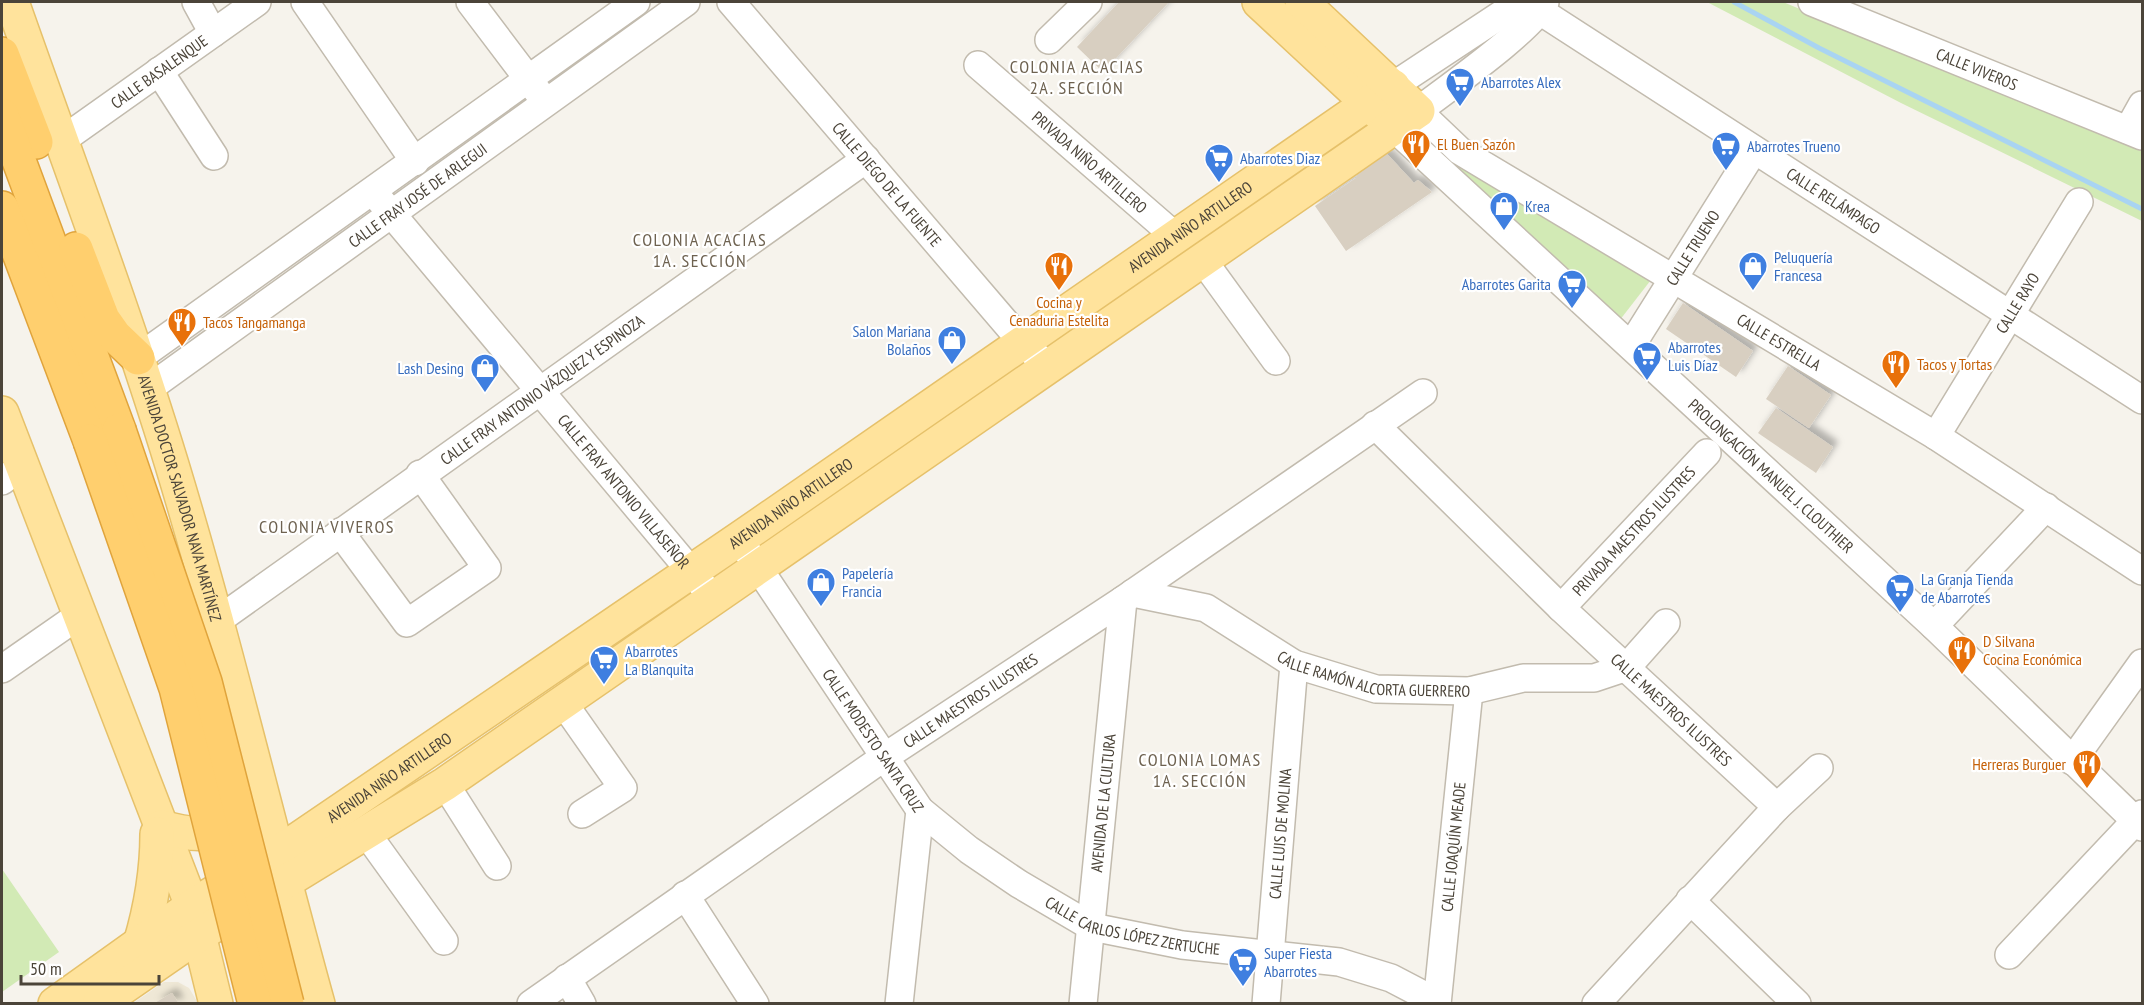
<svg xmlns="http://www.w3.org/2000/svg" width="2144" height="1005" viewBox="0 0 2144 1005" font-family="'PT Sans Narrow',sans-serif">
  <defs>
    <filter id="shadow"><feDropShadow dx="5.5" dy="-5.5" stdDeviation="3" flood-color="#0004"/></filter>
  </defs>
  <rect width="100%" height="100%" fill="#f6f3ec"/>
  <polygon fill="#efe8d6" points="164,982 178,982 189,988 198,1003 132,1004"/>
  <g fill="#d2eab5">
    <polygon points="1707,2 1783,2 2116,140 2142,149 2142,221 1901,103"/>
    <polygon points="1412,119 1654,276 1616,325 1405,123"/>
    <polygon points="2,869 59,952 2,992"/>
  </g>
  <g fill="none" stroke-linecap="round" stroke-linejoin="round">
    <polyline stroke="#a9d4f2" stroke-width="5" points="1734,2 1819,48 2142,209"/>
  </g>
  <g fill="#d8cfc1" filter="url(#shadow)">
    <polygon points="1119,2 1169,2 1103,72 1077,47"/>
    <polygon points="1381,153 1388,155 1414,183 1418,180 1432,192 1346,251 1315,206 1356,178 1357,171"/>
    <polygon points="1683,303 1753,351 1736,377 1666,329"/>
    <polygon points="1788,366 1831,395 1809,428 1766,399"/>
    <polygon points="1776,408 1833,447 1816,473 1758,433"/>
    <polygon points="172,993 179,1004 153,1004"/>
  </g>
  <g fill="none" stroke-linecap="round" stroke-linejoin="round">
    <g stroke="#c2bbae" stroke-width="30">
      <g id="minor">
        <polyline points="196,2 213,33"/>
        <polyline points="305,2 415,162"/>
        <polyline points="470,2 538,92"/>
        <path id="s1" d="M731,2L1023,343L1038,357"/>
        <path id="s2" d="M1526,2L2142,400"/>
        <path id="s3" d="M1545,2C1534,28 1445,90 1418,111L1460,151L1936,436L2142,571"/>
        <path id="s4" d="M1812,2L2142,136"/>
        <polyline points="1049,40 1088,2"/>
        <path id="s5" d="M978,65L1175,236"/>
        <polyline points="159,71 214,156"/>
        <polyline points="1393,86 1505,12 1525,2"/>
        <path id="s6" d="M1394,128L1934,626L2142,827"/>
        <polyline points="2128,130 2142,105"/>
        <path id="s7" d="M61,141L257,2"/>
        <path id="s8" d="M380,200L704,587"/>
        <polyline points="1202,259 1276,361"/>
        <path id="s9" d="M1631,346L1754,150"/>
        <polyline points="138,358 636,2"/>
        <path id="s10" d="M148,389L686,2"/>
        <path id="s11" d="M1375,425L1561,608L1777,807"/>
        <path id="s12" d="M1936,436L2079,202"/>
        <polyline points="2,481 22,466"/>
        <polyline points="340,532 407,623 487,568 420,474"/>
        <path id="s13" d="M739,539L920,810L969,850L1019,884L1092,927L1182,945L1339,962L1391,978L1437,1002"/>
        <path id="s14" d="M1133,593L1206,608L1294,664L1376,689L1469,691L1523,678H1594L1627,667L1666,623"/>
        <path id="s15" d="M1561,608L1707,453"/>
        <path id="s16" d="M217,621L866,159"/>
        <polyline points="1934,626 2046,507"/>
        <polyline points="2,669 78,616"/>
        <polyline points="562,701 623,788 582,814"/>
        <polyline points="2072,761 2142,663"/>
        <polyline points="445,784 497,866"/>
        <polyline points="367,834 444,941"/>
        <polyline points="685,895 755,1004"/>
        <polyline points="1690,900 1797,1004"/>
        <polyline points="2009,955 2142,814"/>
        <polyline points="567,978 582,1004"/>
        <path id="s17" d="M531,1004L883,758L1123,600L1423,393"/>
        <polyline points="899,1004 920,810"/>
        <path id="s18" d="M1083,1004L1123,600"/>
        <path id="s19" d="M1266,1004L1294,664"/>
        <path id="s20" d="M1437,1004L1469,691"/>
        <polyline points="1596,1004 1777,807 1819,768"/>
      </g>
    </g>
    <g stroke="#e6c16a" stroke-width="36">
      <g id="major">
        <path id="s21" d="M12,2C66,156 124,308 172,465C226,643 268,824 318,1004"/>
        <polyline points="1259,2 1385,119"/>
        <polyline points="2,413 192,906 216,1004"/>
        <path d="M161,827C190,835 212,839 238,819"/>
        <path d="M140,944C151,907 157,873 157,834"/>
        <path id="s22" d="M55,1004L192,906L278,853L739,539L1393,86"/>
        <polyline points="99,1004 199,935 445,784 1418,111 1302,2"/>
      </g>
    </g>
    <g stroke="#e0a43c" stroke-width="36">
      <g id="highway">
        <polyline points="2,54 36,142"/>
        <polyline points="2,115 119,430"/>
        <polyline points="2,208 90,441"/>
        <polyline points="76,249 103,319 115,336 138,358"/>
      </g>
    </g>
    <use href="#minor" stroke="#fff" stroke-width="27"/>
    <use href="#major" stroke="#ffe39c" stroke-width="33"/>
    <use href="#highway" stroke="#ffcf6e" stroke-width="33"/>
    <g stroke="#e0a43c" stroke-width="36" stroke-linecap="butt">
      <g id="highway-bridge">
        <polyline points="119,430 205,682 287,1004"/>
        <polyline points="90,441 176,688 255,1004"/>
      </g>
    </g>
    <use href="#highway-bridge" stroke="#ffcf6e" stroke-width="33"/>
  </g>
  <defs>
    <g id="supermarket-pin" transform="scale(1.5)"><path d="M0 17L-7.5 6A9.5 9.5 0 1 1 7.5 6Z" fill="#3f7fe0" stroke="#fff"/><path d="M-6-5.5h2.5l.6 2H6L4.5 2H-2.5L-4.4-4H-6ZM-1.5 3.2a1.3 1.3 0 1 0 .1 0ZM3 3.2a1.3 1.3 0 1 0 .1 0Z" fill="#fff"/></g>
    <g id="restaurant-pin" transform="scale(1.5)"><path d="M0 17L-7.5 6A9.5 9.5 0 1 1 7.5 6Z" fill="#e8710a" stroke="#fff"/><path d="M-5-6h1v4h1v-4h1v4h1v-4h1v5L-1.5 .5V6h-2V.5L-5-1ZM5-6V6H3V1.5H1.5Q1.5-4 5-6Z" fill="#fff"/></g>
    <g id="shop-pin" transform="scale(1.5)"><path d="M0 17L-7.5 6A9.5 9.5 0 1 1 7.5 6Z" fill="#3f7fe0" stroke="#fff"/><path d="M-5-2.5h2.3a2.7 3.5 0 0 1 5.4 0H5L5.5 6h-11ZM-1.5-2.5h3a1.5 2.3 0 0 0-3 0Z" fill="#fff"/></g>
  </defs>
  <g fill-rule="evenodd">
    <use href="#supermarket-pin" x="1460" y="82"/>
    <use href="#restaurant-pin" x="1416" y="144"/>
    <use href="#supermarket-pin" x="1726" y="146"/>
    <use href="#supermarket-pin" x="1219" y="158"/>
    <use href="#shop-pin" x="1504" y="206"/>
    <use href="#restaurant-pin" x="1059" y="266"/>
    <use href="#shop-pin" x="1753" y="266"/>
    <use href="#supermarket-pin" x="1572" y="284"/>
    <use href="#restaurant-pin" x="182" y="322"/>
    <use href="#shop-pin" x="952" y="340"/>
    <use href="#supermarket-pin" x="1647" y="356"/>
    <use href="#restaurant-pin" x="1896" y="364"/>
    <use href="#shop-pin" x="485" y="368"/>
    <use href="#shop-pin" x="821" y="582"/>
    <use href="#supermarket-pin" x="1900" y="588"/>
    <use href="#restaurant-pin" x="1962" y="650"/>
    <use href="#supermarket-pin" x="604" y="660"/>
    <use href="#restaurant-pin" x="2087" y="764"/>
    <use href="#supermarket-pin" x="1243" y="962"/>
  </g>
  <g text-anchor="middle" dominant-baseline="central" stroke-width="4.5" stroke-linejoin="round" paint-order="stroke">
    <g font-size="16" fill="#4b4439" stroke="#fff">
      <text stroke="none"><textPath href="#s4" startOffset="178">CALLE VIVEROS</textPath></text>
      <text stroke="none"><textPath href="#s7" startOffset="120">CALLE BASALENQUE</textPath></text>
      <text stroke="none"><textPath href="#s5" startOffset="148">PRIVADA NIÑO ARTILLERO</textPath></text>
      <text stroke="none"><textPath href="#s1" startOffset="240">CALLE DIEGO DE LA FUENTE</textPath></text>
      <text stroke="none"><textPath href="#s10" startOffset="332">CALLE FRAY JOSÉ DE ARLEGUI</textPath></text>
      <text stroke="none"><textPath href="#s2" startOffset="366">CALLE RELÁMPAGO</textPath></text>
      <text stroke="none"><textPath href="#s22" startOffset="1376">AVENIDA NIÑO ARTILLERO</textPath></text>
      <text stroke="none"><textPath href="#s9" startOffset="116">CALLE TRUENO</textPath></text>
      <text stroke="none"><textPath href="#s12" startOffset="156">CALLE RAYO</textPath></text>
      <text stroke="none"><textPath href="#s3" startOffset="598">CALLE ESTRELLA</textPath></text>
      <text stroke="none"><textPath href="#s16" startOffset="399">CALLE FRAY ANTONIO VÁZQUEZ Y ESPINOZA</textPath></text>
      <text stroke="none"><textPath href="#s6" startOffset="513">PROLONGACIÓN MANUEL J. CLOUTHIER</textPath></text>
      <text stroke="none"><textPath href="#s8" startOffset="380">CALLE FRAY ANTONIO VILLASEÑOR</textPath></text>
      <text stroke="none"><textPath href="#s21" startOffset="524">AVENIDA DOCTOR SALVADOR NAVA MARTÍNEZ</textPath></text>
      <text stroke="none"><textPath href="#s22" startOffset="890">AVENIDA NIÑO ARTILLERO</textPath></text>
      <text stroke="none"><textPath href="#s15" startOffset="106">PRIVADA MAESTROS ILUSTRES</textPath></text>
      <text stroke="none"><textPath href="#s14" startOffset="260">CALLE RAMÓN ALCORTA GUERRERO</textPath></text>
      <text stroke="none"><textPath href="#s17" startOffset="534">CALLE MAESTROS ILUSTRES</textPath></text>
      <text stroke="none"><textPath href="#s11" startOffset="411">CALLE MAESTROS ILUSTRES</textPath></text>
      <text stroke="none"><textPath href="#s13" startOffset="242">CALLE MODESTO SANTA CRUZ</textPath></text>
      <text stroke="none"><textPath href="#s22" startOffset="404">AVENIDA NIÑO ARTILLERO</textPath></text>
      <text stroke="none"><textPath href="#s18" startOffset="202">AVENIDA DE LA CULTURA</textPath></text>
      <text stroke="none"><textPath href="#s19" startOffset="171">CALLE LUIS DE MOLINA</textPath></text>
      <text stroke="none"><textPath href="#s20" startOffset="158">CALLE JOAQUÍN MEADE</textPath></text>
      <text stroke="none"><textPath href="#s13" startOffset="573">CALLE CARLOS LÓPEZ ZERTUCHE</textPath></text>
    </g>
    <g font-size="16" fill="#366cbe" stroke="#fff" text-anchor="start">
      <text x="1481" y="82">Abarrotes Alex</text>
      <text x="1747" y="146">Abarrotes Trueno</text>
      <text x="1240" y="158">Abarrotes Diaz</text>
      <text x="1525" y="206">Krea</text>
      <text x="1774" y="257">Peluquería<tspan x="1774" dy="18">Francesa</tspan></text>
      <text x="1551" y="284" text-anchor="end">Abarrotes Garita</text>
      <text x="931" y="331" text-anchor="end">Salon Mariana<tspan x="931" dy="18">Bolaños</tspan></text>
      <text x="1668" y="347">Abarrotes<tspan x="1668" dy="18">Luis Díaz</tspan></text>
      <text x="464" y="368" text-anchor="end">Lash Desing</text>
      <text x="842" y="573">Papelería<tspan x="842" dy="18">Francia</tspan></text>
      <text x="1921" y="579">La Granja Tienda<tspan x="1921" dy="18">de Abarrotes</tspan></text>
      <text x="625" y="651">Abarrotes<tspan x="625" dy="18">La Blanquita</tspan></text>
      <text x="1264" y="953">Super Fiesta<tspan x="1264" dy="18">Abarrotes</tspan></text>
    </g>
    <g font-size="16" fill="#c56008" stroke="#fff" text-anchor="start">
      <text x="1437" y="144">El Buen Sazón</text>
      <text x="1059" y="302" text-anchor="middle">Cocina y<tspan x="1059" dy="18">Cenaduria Estelita</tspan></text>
      <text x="203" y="322">Tacos Tangamanga</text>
      <text x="1917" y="364">Tacos y Tortas</text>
      <text x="1983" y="641">D Silvana<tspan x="1983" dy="18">Cocina Económica</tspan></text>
      <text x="2066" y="764" text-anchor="end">Herreras Burguer</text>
    </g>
    <g font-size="18" letter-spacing="1.5" fill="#6e6250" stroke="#fff">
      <text x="1077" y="66">COLONIA ACACIAS<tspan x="1077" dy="21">2A. SECCIÓN</tspan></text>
      <text x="700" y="239">COLONIA ACACIAS<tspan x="700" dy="21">1A. SECCIÓN</tspan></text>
      <text x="327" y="526">COLONIA VIVEROS</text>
      <text x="1200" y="759">COLONIA LOMAS<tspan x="1200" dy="21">1A. SECCIÓN</tspan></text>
    </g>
  </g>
  <rect width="2144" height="1005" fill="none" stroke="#4b4439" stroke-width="6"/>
  <path d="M21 975v9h138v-9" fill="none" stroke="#4b4439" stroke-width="3"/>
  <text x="30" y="975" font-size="18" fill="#4b4439" stroke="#ffffff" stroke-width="4.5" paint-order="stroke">50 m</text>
</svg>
